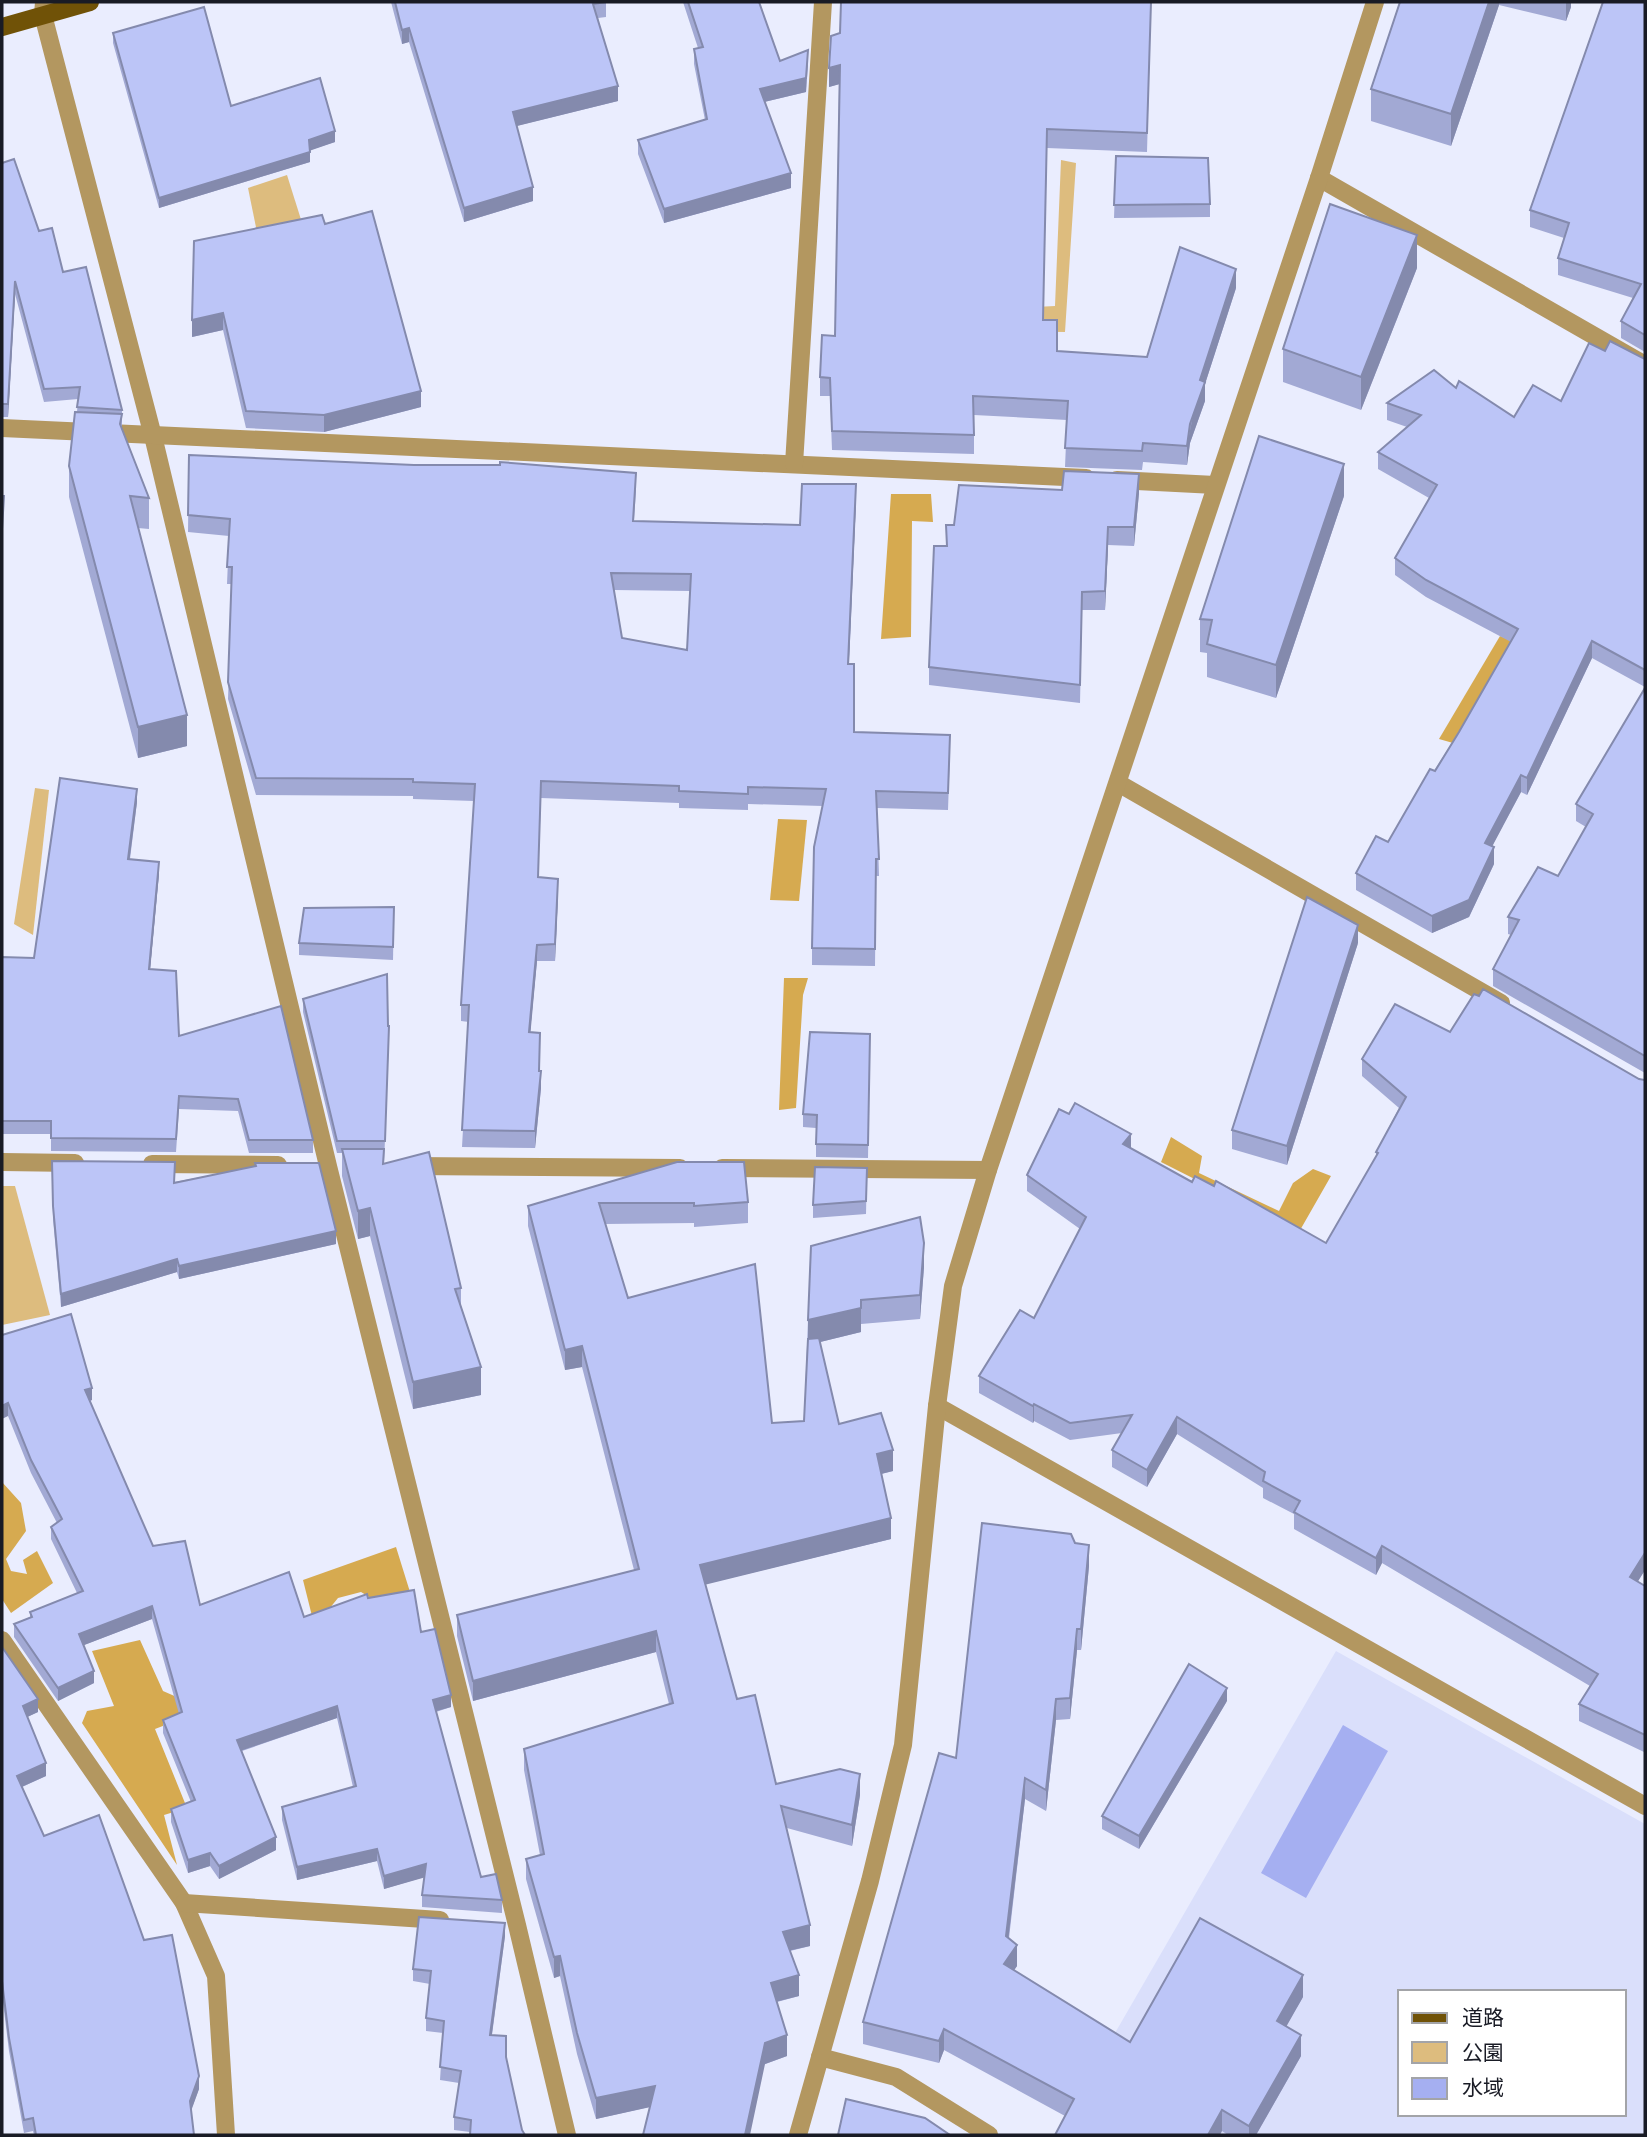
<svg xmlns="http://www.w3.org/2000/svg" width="1647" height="2137" viewBox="0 0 1647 2137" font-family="'Open Sans','Noto Sans JP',sans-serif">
  <rect width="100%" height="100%" fill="#eaedfe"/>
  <path fill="#dadffb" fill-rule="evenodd" d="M1336,1651L1645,1824V2135H1056ZM1400,1992H1624V2114H1400Z"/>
  <g fill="#ddbc7e">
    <polygon points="1061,160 1076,163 1065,332 997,331 997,309 1055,306"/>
    <polygon points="287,175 303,226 258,237 248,188"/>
    <polygon points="35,788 49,790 33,935 14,924"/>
    <polygon points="2,1186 15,1186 50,1315 2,1325"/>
  </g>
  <g fill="#d6aa50">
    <polygon points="891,494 931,494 933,522 912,521 911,637 881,639"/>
    <polygon points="1500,636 1515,642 1453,743 1439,739"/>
    <polygon points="778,819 807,820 799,901 770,900"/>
    <polygon points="784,978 808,978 803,995 796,1108 779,1110"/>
    <polygon points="1171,1137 1202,1156 1199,1173 1279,1211 1293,1183 1313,1169 1331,1176 1299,1232 1161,1162"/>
    <polygon points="2,1482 21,1503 26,1531 6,1559 11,1571 27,1574 23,1560 37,1551 53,1583 11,1613 2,1599"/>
    <polygon points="396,1547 410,1592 376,1601 361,1592 338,1598 325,1614 312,1616 303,1580"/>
    <polygon points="140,1640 163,1691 179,1698 186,1717 155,1729 187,1808 164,1815 177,1865 82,1723 87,1711 114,1706 92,1651"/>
  </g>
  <polygon fill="#a5aff1" points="1343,1725 1388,1751 1306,1898 1261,1873"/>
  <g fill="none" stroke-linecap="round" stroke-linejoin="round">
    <g stroke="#b39760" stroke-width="18">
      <polyline points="44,2 43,15 153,436 328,1166 517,1925 567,2135"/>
      <polyline points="1319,178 1645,365"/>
      <polyline points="2,428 1086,478"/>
      <polyline points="794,464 823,2"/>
      <polyline points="1117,480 1215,485"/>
      <polyline points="1118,783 1501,1003"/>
      <polyline points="2,1162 75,1163"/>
      <polyline points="152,1164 278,1165"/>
      <polyline points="411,1166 680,1168"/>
      <polyline points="722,1168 988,1170"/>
      <polyline points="937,1406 1645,1806"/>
      <polyline points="2,1640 184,1903 216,1976 226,2135"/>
      <polyline points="184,1903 440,1920"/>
      <polyline points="820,2057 896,2077 989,2135"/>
      <polyline points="798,2135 870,1881 903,1745 937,1406 953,1286 988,1170 1319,178 1375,2"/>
    </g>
    <polyline stroke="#705207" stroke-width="18" points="2,27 90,2"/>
  </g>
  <g fill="#a2a9d4" fill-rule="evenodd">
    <polygon points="391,2 606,2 606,17 598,18 618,101 516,126 533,201 464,222 409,42 402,44"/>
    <polygon points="683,2 759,2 780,61 808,65 806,92 764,102 791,188 664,223 638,154 638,140 705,120 694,64 694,49 698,48"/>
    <polygon points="841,2 1151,2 1147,152 1047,148 1043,320 1057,351 1147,357 1236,288 1205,384 1205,401 1190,443 1187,465 1143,462 1142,470 1065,467 1067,420 974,415 974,454 832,450 830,396 820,396 820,377 835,336 839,84 829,87 840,33"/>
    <polygon points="1400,2 1571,2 1571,7 1566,21 1499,5 1451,146 1371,121 1371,89"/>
    <polygon points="1645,2 1645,352 1621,338 1621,321 1633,298 1558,275 1558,258 1564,238 1530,227 1530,210"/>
    <polygon points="113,33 231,106 335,142 310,150 310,162 159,208 113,43"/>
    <polygon points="1116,156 1210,204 1210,217 1114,218"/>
    <polygon points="2,163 39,231 63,272 122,410 122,429 149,498 149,529 138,528 187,746 138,758 69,497 69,466 77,412 78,399 44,402 15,294 8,417 2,417"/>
    <polygon points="325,224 421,407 324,432 246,428 223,330 192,337"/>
    <polygon points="1417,268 1361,410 1283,382 1283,349"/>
    <polygon points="1605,351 1645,359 1645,687 1592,658 1527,795 1521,792 1492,846 1494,864 1469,917 1432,933 1356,890 1356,873 1388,842 1459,732 1511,642 1426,597 1395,575 1395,558 1429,498 1378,469 1378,452 1407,427 1387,420 1387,403 1456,388 1514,417 1561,401"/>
    <path d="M189,455L636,490L634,521L800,525L856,501L849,664L854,732L950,752L948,810L877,808L879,876H876L875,966L812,965V948L823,806L748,804V810L679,808V803L541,798L538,878L558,895L555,961H537L530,1032L540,1071L541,1088L535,1148L462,1147L469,1022L461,1021V1005L474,801L413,799V796L256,795L228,699L232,584H227L229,536L188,532ZM614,590L690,591L687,650L622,638Z"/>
    <polygon points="1062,490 1139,493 1134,546 1108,545 1105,610 1082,610 1080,703 929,685 929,667 946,546 946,525 954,525"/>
    <polygon points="1344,496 1276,698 1207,677 1207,653 1200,652 1200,619"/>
    <polygon points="1645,688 1645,1073 1493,986 1493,969 1511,935 1508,934 1508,917 1558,876 1586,827 1576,821 1576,804"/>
    <polygon points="137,802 130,859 159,874 150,969 179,1036 313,1140 313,1153 249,1153 238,1111 179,1109 176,1152 51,1151 51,1134 2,1134 2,957 34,958"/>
    <polygon points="394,907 393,960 299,955 299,943"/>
    <polygon points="1358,943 1287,1165 1232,1149 1232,1130"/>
    <polygon points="303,999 388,1026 389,1038 384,1164 461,1288 461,1309 481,1395 413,1409 370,1236 358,1239 342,1176 342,1153 337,1153 303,1012"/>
    <polygon points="1395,1004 1645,1570 1638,1581 1645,1586 1645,1761 1644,1761 1644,1752 1579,1721 1579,1704 1590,1686 1382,1563 1376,1575 1294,1529 1294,1514 1263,1498 1263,1488 1177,1434 1147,1487 1112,1467 1112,1450 1122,1433 1070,1440 1034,1421 1033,1423 979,1393 979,1376 1034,1318 1080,1229 1027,1191 1027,1175 1069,1114 1192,1182 1326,1243 1376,1156 1376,1152 1399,1108 1362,1076 1362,1059"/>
    <polygon points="870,1034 868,1158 816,1157 816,1128 803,1127 803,1114"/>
    <polygon points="52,1161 174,1182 255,1167 255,1163 336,1244 179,1279 177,1272 61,1307 53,1219"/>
    <polygon points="677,1162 748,1202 748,1223 694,1227 694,1223 605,1224 628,1298 772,1423 804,1421 808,1320 924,1267 920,1319 861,1324 861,1332 820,1342 839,1424 893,1471 881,1474 891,1539 705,1584 737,1699 776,1784 860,1795 852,1846 787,1828 810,1946 790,1951 799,1996 777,2002 787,2056 649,2107 596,2119 577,2054 560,1976 554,1978 526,1879 526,1859 540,1855 524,1770 524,1749 669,1704 656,1652 473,1701 457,1636 457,1615 634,1570 582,1367 565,1370 528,1226 528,1206"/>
    <polygon points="867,1168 866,1214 813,1218 813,1205"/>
    <polygon points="2,1335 92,1400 90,1401 153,1546 200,1605 304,1617 368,1598 421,1632 451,1707 436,1712 481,1877 502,1900 502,1913 422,1907 422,1895 424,1877 384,1889 377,1861 297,1880 282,1820 282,1807 353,1787 337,1718 242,1751 276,1850 219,1879 210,1866 188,1873 171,1822 171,1809 191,1802 163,1733 163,1720 179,1714 152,1619 84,1645 94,1683 58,1701 14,1637 14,1624 30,1617 30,1612 77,1593 51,1539 51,1527 57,1523 31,1473 8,1416"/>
    <polygon points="1075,1543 1089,1566 1081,1650 1077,1650 1070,1719 1056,1720 1046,1811 1025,1799 1009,1938 1017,1966 1014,1970 1130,2042 1303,1997 1286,2026 1301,2056 1256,2135 1228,2135 1222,2131 1065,2116 944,2050 939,2063 863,2044 863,2022 956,1758"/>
    <polygon points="2,1647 38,1712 27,1717 46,1776 22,1787 44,1836 199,2089 191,2110 194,2135 34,2135 33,2131 24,2133 9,2051 2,1994"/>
    <polygon points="1227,1701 1139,1849 1102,1829 1102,1816"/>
    <polygon points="505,1936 492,2035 470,2132 454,2130 454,2117 459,2083 440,2080 443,2033 426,2031 426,2018 430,1984 413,1981 413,1969"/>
  </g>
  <g fill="#848aad">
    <polygon points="1489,2 1499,2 1499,5 1451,146 1451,114"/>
    <polygon points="1566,2 1571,2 1571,7 1566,21"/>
    <polygon points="409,28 409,42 402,44 402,30"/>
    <polygon points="808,50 806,92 760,103 760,89"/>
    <polygon points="840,65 840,84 829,87 829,68"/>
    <polygon points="618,86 618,101 513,127 513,112"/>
    <polygon points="335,131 335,142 309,151 309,140"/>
    <polygon points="310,152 310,162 159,208 159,198"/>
    <polygon points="791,173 791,188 664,223 664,209"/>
    <polygon points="533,187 533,201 464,222 464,208"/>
    <polygon points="1417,235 1417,268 1361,410 1361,377"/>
    <polygon points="1236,269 1236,288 1205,384 1205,401 1190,443 1187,465 1187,446 1200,380"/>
    <polygon points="15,281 15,294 8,417 8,404"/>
    <polygon points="223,313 223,330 192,337 192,320"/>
    <polygon points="421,391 421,407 324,432 324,415"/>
    <polygon points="1344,464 1344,496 1276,698 1276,665"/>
    <polygon points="1139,474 1139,493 1134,546 1134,527"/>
    <polygon points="856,484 856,501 848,680 848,664"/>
    <polygon points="1108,527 1108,545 1105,610 1105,591"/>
    <polygon points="1592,641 1592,658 1527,795 1527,778"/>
    <polygon points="187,715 187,746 138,758 138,727"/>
    <polygon points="1521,775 1521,792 1485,860 1485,843"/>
    <polygon points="137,789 137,802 128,871 128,859"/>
    <polygon points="1494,847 1494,864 1469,917 1432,933 1432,916"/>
    <polygon points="159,862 159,874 149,982 149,969"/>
    <polygon points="558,879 558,895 555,961 555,944"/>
    <polygon points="1358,925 1358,943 1287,1165 1287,1146"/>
    <polygon points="537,945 537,961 529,1049 529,1032"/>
    <polygon points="541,1071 541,1088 535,1148 535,1131"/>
    <polygon points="1131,1134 1131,1151 1123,1144"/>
    <polygon points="370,1208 370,1236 358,1239 358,1211"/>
    <polygon points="336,1231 336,1244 179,1279 179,1266"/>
    <polygon points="924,1243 924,1267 920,1319 920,1295"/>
    <polygon points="177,1259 177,1272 61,1307 61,1294"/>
    <polygon points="861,1308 861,1332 808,1345 808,1320"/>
    <polygon points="582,1346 582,1367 565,1370 565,1350"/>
    <polygon points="481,1367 481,1395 413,1409 413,1382"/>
    <polygon points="92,1388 92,1400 85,1402 85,1390"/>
    <polygon points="8,1403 8,1416 2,1419 2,1406"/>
    <polygon points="1034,1404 1034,1421 1033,1423 1033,1406"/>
    <polygon points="1177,1417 1177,1434 1147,1487 1147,1470"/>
    <polygon points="893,1450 893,1471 877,1475 877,1454"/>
    <polygon points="891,1518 891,1539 700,1586 700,1565"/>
    <polygon points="1089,1545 1089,1566 1081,1650 1081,1629"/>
    <polygon points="1382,1546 1382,1563 1376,1575 1376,1558"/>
    <polygon points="1645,1553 1645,1570 1630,1594 1630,1577"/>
    <polygon points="152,1606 152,1619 79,1647 79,1634"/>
    <polygon points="1077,1629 1077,1650 1070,1719 1070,1698"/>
    <polygon points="656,1631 656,1652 473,1701 473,1681"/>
    <polygon points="94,1671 94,1683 58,1701 58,1688"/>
    <polygon points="1227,1688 1227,1701 1139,1849 1139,1836"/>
    <polygon points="451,1695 451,1707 433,1712 433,1700"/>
    <polygon points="38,1699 38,1712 23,1719 23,1706"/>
    <polygon points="1056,1699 1056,1720 1046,1811 1046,1790"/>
    <polygon points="337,1706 337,1718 237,1752 237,1740"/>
    <polygon points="46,1763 46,1776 17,1789 17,1776"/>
    <polygon points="860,1774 860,1795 852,1846 852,1825"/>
    <polygon points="1025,1778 1025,1799 1006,1958 1006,1936"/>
    <polygon points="276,1837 276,1850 219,1879 219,1866"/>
    <polygon points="377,1849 377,1861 297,1880 297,1867"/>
    <polygon points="210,1853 210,1866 188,1873 188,1860"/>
    <polygon points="426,1864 426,1877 384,1889 384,1876"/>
    <polygon points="505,1923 505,1936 490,2048 490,2035"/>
    <polygon points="810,1925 810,1946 783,1952 783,1932"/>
    <polygon points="1017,1945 1017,1966 1004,1985 1004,1964"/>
    <polygon points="560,1956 560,1976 554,1978 554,1957"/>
    <polygon points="799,1975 799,1996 771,2003 771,1983"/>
    <polygon points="1303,1975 1303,1997 1277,2043 1277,2021"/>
    <polygon points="944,2029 944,2050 939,2063 939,2041"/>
    <polygon points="787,2035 787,2056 765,2064 750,2135 745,2135 765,2043"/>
    <polygon points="1301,2035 1301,2056 1256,2135 1249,2135 1249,2126"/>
    <polygon points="199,2076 199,2089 190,2114 190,2101"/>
    <polygon points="655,2086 655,2106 596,2119 596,2098"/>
    <polygon points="1222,2110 1222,2131 1220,2135 1208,2135"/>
  </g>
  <g fill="#bcc5f7" stroke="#848aad" stroke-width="2" fill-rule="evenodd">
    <polygon points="395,2 606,2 593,4 618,86 513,112 533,187 464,208 409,28 402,30"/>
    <polygon points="688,2 759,2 780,61 808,50 806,78 760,89 791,173 664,209 638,140 707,119 694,49 703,47"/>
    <polygon points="841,2 1151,2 1147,133 1047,129 1043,320 1057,320 1057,351 1147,357 1180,247 1236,269 1200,380 1205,382 1190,424 1187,446 1143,443 1142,451 1065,448 1068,401 973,396 974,435 832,431 830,378 820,377 822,335 835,336 840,65 829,68 831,36 840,33"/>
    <polygon points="1400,2 1489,2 1451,114 1371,89"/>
    <polygon points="1603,2 1645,2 1645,335 1621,321 1641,284 1558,258 1569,223 1530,210"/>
    <polygon points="204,7 231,106 320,78 335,131 309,140 310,152 159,198 113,33"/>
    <polygon points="1116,156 1208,158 1210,204 1114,205"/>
    <polygon points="14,159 39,231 52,228 63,272 86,267 122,410 77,407 80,387 44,389 15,281 8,404 2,404 2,163"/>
    <polygon points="1330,204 1417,235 1361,377 1283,349"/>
    <polygon points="372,211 421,391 324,415 246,411 223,313 192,320 194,241 322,215 325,224"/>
    <polygon points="1610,341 1645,359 1645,670 1592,641 1527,778 1521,775 1485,843 1494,847 1469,900 1432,916 1356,873 1376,836 1388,842 1430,769 1435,771 1459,732 1518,629 1426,580 1395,558 1437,485 1378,452 1421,415 1387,403 1434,370 1456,388 1459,381 1514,417 1533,385 1561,401 1589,343 1605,351"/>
    <polygon points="75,412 122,414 120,424 149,498 130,496 187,715 138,727 69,466"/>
    <polygon points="1259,436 1344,464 1276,665 1207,644 1212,620 1200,619"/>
    <path d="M189,455L414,465H500V462L636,473L633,521L800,525L802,484H856L848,664H854V732L950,735L948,793L876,791L879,859H876L875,949L812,948L814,847L826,789L748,787V794L679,791V786L541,781L538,877L558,879L555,944L537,945L529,1032L540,1033L539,1071H541L535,1131L462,1130L469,1005H461L475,784L413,782V779L256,778L228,682L232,567H227L230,519L188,515ZM611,573L691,574L687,650L622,638Z"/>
    <polygon points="1064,471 1139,474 1134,527 1108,527 1105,591 1082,592 1080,685 929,667 934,546 947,546 946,525 954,525 959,485 1062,490"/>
    <polygon points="2,496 4,496 2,529"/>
    <polygon points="1645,688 1645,1056 1493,969 1519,920 1508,917 1538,867 1558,876 1593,814 1576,804"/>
    <polygon points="60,778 137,789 128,859 159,862 149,969 176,971 179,1036 281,1006 313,1140 249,1140 238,1099 179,1096 176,1139 51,1138 51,1121 2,1121 2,957 34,958"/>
    <polygon points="1307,897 1358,925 1287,1146 1232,1130"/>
    <polygon points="394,907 393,947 299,943 304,908"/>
    <polygon points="387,974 388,1026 389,1026 385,1141 337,1141 303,999"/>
    <polygon points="1483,989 1639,1079 1645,1080 1645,1553 1630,1577 1645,1586 1645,1735 1579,1704 1598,1674 1382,1546 1376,1558 1294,1512 1300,1501 1263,1481 1265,1472 1177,1417 1147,1470 1112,1450 1132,1415 1070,1423 1034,1404 1033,1406 979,1376 1020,1310 1034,1318 1086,1217 1027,1175 1059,1109 1069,1114 1075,1103 1131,1134 1123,1144 1192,1182 1195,1176 1214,1186 1216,1181 1326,1243 1378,1153 1376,1152 1406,1097 1362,1059 1395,1004 1450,1032 1474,994 1479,996"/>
    <polygon points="810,1032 870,1034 868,1145 816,1144 817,1115 803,1114"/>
    <polygon points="342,1149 384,1149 383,1164 429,1152 461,1288 455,1289 481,1367 413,1382 370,1208 358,1211"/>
    <polygon points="52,1161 175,1162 174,1183 256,1166 255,1163 319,1163 336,1231 179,1266 177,1259 61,1294 53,1206"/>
    <polygon points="677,1162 744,1162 748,1202 694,1206 694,1203 599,1203 628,1298 755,1264 772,1423 804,1421 808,1339 819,1338 839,1424 881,1413 893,1450 877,1454 891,1518 700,1565 737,1699 755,1695 776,1784 840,1769 860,1774 852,1825 781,1806 810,1925 783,1932 799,1975 771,1983 787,2035 765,2043 745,2135 643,2135 655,2086 596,2098 577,2033 560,1956 554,1957 526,1859 544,1854 524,1749 673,1703 656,1631 473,1681 457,1615 639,1569 582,1346 565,1350 528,1206"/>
    <polygon points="815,1167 867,1168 866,1201 813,1205"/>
    <polygon points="920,1217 924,1243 920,1295 861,1300 861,1308 808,1320 811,1246"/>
    <polygon points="71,1314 92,1388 85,1390 153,1546 185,1541 200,1605 289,1572 304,1617 367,1594 368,1598 414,1590 421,1632 435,1629 451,1695 433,1700 481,1877 496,1874 502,1900 422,1895 426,1864 384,1876 377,1849 297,1867 282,1807 356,1786 337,1706 237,1740 276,1837 219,1866 210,1853 188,1860 171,1809 195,1800 163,1720 182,1712 152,1606 79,1634 94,1671 58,1688 14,1624 32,1617 30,1612 83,1591 51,1527 62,1519 31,1460 8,1403 2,1406 2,1335"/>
    <polygon points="982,1523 1071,1534 1075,1543 1089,1545 1081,1629 1077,1629 1070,1698 1056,1699 1046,1790 1025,1778 1006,1936 1017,1945 1004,1964 1130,2042 1200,1918 1303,1975 1277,2021 1301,2035 1249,2126 1222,2110 1208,2135 1055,2135 1074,2099 944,2029 939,2041 863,2022 939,1753 956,1758"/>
    <polygon points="2,1647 38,1699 23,1706 46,1763 17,1776 44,1836 99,1815 144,1940 172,1935 199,2076 190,2101 194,2135 36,2135 33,2118 24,2120 9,2038 2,1981"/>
    <polygon points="1189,1664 1227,1688 1139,1836 1102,1816"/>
    <polygon points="419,1917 505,1923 490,2035 506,2036 506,2057 522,2130 525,2135 470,2135 471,2120 454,2117 461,2071 440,2067 444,2021 426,2018 431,1971 413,1969"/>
    <polygon points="846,2099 925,2118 950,2135 838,2135"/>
  </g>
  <rect width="1647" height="2137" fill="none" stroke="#191b25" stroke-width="7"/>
  <rect x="1398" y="1990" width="228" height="126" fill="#ffffff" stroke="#a3a4a8" stroke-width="2"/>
  <rect x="1412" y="2013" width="35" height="10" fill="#705207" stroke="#a3a4a8" stroke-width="2"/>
  <text x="1462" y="2025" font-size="21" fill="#191b25">道路</text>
  <rect x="1412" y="2042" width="35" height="21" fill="#ddbc7e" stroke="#a3a4a8" stroke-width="2"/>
  <text x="1462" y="2060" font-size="21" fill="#191b25">公園</text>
  <rect x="1412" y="2078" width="35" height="21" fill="#a5aff1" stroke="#a3a4a8" stroke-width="2"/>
  <text x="1462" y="2095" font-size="21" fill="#191b25">水域</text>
</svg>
